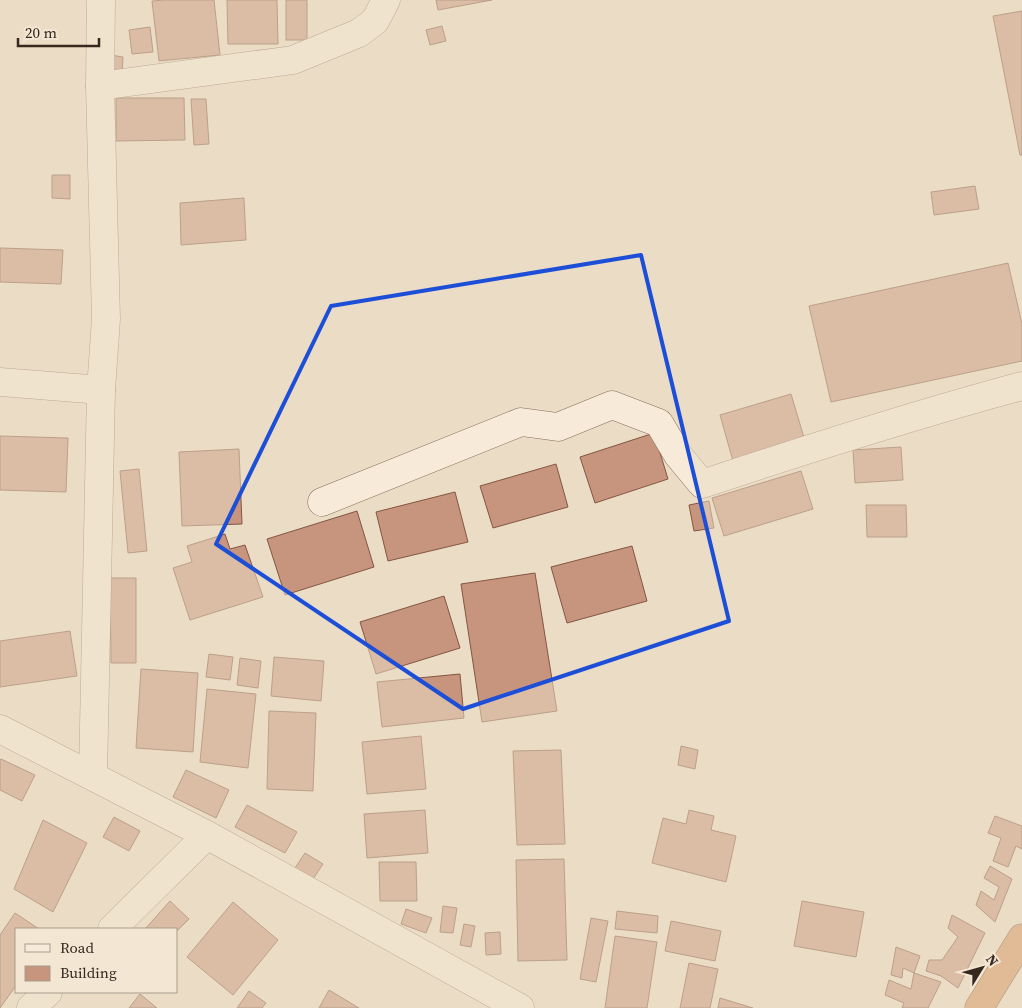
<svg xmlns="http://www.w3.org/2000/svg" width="1022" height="1008" viewBox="0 0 1022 1008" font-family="'Source Serif 4',serif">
  <rect width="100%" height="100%" fill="#ebdcc5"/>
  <g fill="#c7947d" stroke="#835643">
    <polygon points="164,0 214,0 220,55 159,61 152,1"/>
    <polygon points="227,0 277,0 278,44 228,44"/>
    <rect x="286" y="0" width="21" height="40"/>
    <polygon points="436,0 492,0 438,10"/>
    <polygon points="1022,11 1022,155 1020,155 993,16"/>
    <polygon points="442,26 446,41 430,45 426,30"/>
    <polygon points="150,27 153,52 132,54 129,30"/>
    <polygon points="110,55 123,57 122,76 109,74"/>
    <polygon points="116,98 184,98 185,140 116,141"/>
    <polygon points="191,99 206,99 209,144 194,145"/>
    <polygon points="52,175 70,175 70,199 52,198"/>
    <polygon points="975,186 979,209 934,215 931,192"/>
    <polygon points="244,198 246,240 181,245 180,203"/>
    <polygon points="0,248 63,250 61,284 0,282"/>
    <polygon points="1008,263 1022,324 1022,361 831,402 809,306"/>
    <polygon points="791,394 805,441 733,461 720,415"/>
    <polygon points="654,433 668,479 595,503 580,457"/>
    <polygon points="0,436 68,438 66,492 0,490"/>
    <polygon points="901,447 903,480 855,483 853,450"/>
    <polygon points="239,449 242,524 182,526 179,452"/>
    <polygon points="556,464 568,507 493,528 480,486"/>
    <polygon points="139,469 147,551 128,553 120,471"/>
    <polygon points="801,471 813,509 724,536 712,498"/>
    <polygon points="455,492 468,542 388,561 376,512"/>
    <polygon points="709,501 714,528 694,531 689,505"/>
    <polygon points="866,505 906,505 907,537 867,537"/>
    <polygon points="357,511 374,567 285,595 267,539"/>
    <polygon points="225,534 230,549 245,545 263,597 190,620 173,568 192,562 187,546"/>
    <polygon points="632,546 647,601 567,623 551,567"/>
    <polygon points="535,573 557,711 482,722 461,584"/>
    <polygon points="110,578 136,578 136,663 111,663"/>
    <polygon points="444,596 460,648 376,674 360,622"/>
    <polygon points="70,631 77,676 0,687 0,641"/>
    <polygon points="209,654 233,657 230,680 206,677"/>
    <polygon points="274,657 324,661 321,701 271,696"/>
    <polygon points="240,658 261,661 258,688 237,685"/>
    <polygon points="141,669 198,673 193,752 136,748"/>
    <polygon points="460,674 464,718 382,727 377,682"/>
    <polygon points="207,689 256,694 248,768 200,762"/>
    <polygon points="269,711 316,713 313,791 267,789"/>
    <polygon points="421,736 426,789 367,794 362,742"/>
    <polygon points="681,746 698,750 695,769 678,765"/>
    <polygon points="561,750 565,844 517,845 513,751"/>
    <polygon points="1,759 35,775 22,801 0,790 0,760"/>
    <polygon points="186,770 229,790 216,818 173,797"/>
    <polygon points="247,805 297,832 285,853 235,827"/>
    <polygon points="425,810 428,853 367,858 364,814"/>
    <polygon points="689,810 714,816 711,830 736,836 726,882 652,863 663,818 686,824"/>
    <polygon points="995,816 1022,826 1022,849 1016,846 1008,867 993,861 1001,838 988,833"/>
    <polygon points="114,817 140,831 129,851 103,837"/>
    <polygon points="43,820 87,843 53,912 14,889"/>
    <polygon points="305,853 323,864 311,882 293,871"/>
    <polygon points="564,859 567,960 518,961 516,860"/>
    <polygon points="379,862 416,862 417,901 380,901"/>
    <polygon points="990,866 1012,879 995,922 976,905 981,891 994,900 999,887 984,878"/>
    <polygon points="170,901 189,919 176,932 176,929 145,929"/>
    <polygon points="802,901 864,912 856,957 794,946"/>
    <polygon points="233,902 278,940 233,995 187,957"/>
    <polygon points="443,906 457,908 453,933 440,932"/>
    <polygon points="406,909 432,918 426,933 401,924"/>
    <polygon points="617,911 658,916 657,933 615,929"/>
    <polygon points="15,913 39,929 16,929 16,988 15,987 0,1008 0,935"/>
    <polygon points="952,915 985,933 958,988 941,976 926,971 929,960 942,960 958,937 948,928"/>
    <polygon points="591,918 608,921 596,982 580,979"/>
    <polygon points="671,921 721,931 715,961 665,951"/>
    <polygon points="464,924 475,926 471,947 460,945"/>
    <polygon points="500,932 501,954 486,955 485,933"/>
    <polygon points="615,936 657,942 647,1008 605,1008"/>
    <polygon points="896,947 920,956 914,973 903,968 902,978 891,975"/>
    <polygon points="689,963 718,969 710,1008 680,1008"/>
    <polygon points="914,973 941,982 928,1008 902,1008 904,1003 885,995 889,980 911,989"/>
    <polygon points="329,990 359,1008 319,1008"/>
    <polygon points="249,991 266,1003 262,1008 237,1008"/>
    <polygon points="140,994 157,1008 129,1008"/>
    <polygon points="720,998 753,1008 718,1008"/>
  </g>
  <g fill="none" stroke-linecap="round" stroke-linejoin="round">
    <g stroke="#856e5c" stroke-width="29">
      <g id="minor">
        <polyline points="100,86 293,60 359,33 375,21 386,0"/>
        <polyline points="0,382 101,390"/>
        <path d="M322,502L521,422L558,427L612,405L659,423L678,455L702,484C808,449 914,415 1022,386"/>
        <polyline points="0,729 207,835 520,1008"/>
        <polyline points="93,776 101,390 106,319 100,86 101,0"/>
        <polyline points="112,929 207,835"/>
        <polyline points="31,1008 48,992"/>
      </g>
    </g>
    <g stroke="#533d30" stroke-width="29">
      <polyline id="highway" points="979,1008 1022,938"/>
    </g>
    <use href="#minor" stroke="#f7ead8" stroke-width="28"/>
    <use href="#highway" stroke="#d6925b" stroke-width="28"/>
  </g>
  <path d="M0 0H1022V1008H0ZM641,255L729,621L463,709L216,544L331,306Z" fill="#ebdcc5" fill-opacity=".55" fill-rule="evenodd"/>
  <path fill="none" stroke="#1d4ed8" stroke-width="4" stroke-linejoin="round" d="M641,255L729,621L463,709L216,544L331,306Z"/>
  <rect x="15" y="928" width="162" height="65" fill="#f3e7d4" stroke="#a79b8c"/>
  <rect x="25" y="944" width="25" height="8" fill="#f7ead8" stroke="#a79b8c"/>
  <text x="60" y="953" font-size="15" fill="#36281f">Road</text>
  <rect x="25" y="966" width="25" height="15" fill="#c7947d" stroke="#a79b8c"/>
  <text x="60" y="978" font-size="15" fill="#36281f">Building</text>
  <g transform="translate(982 968) rotate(53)" stroke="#f3e7d4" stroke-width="4" paint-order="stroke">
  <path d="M0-4L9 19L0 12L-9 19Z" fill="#36281f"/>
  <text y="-8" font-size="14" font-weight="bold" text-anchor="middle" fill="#36281f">N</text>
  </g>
  <path d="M18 38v8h81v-8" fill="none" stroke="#36281f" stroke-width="2.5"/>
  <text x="25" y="38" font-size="15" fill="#36281f" stroke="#f3e7d4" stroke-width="4" paint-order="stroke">20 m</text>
</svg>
